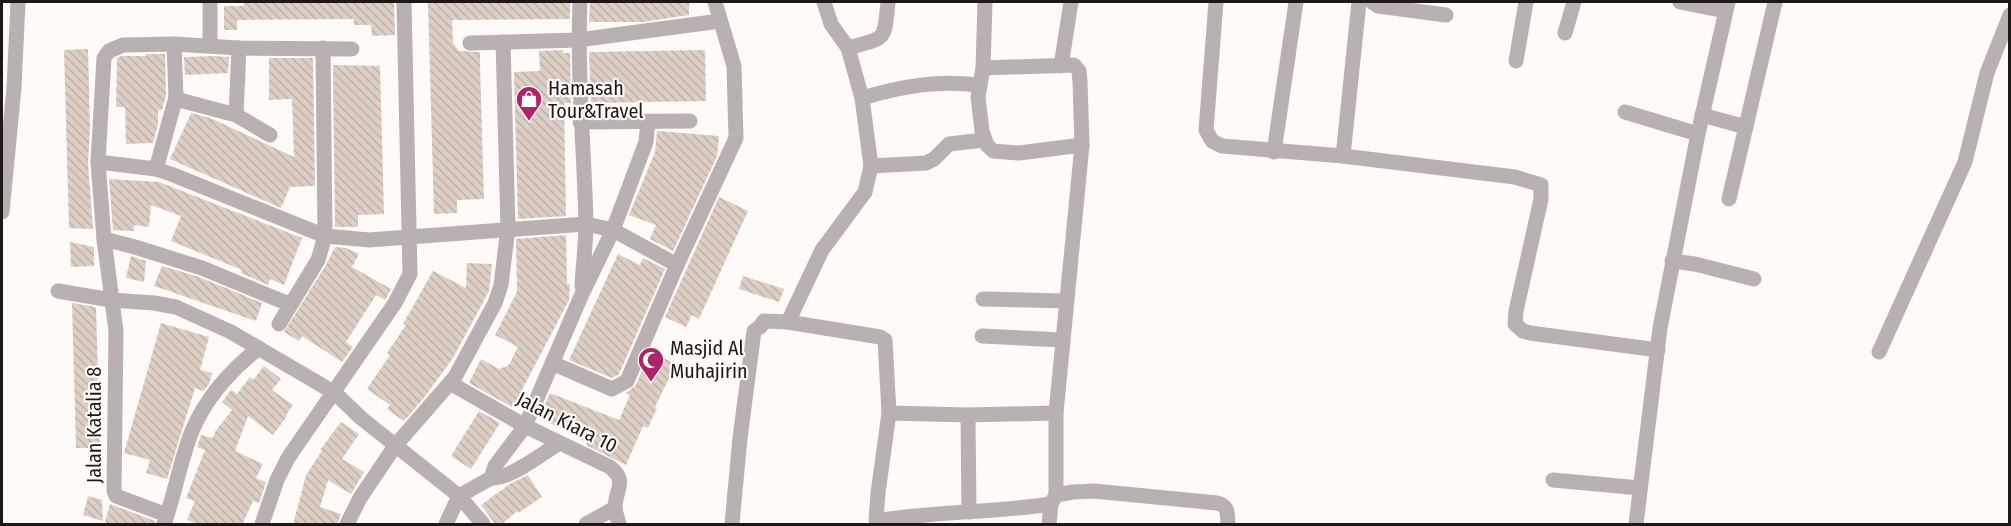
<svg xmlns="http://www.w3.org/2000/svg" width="2011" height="526" viewBox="0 0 2011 526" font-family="'Fira Sans Condensed',sans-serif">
  <defs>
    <pattern id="building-back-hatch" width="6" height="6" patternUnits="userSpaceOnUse" patternTransform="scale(1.5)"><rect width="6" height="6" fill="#ddcfc5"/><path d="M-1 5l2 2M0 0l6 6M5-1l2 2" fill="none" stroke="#bdb1a8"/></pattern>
  </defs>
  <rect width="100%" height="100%" fill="#fdfaf8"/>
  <g fill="url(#building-back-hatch)">
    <polygon points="243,2 394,2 395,35 372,36 371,25 354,25 354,19 237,20 237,30 224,30 224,6 244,6"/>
    <polygon points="428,2 570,2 570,19 452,20 453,43 459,51 480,52 480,63 484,199 457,200 457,213 434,214"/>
    <polygon points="590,2 689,2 689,15 643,22 589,22"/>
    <polygon points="88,49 90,130 88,163 93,229 69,228 64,50"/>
    <polygon points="563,50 563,53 570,53 571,103 564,103 566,216 518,219 514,72 540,71 539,51"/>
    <polygon points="705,50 706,101 591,103 589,52"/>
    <polygon points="146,54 165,54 166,96 162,110 158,110 158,124 153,143 126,144 125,107 116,107 117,58 121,56 146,56"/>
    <polygon points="214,56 229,57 228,73 185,75 184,57"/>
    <polygon points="269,58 313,58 315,186 290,187 281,208 170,159 191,113 210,118 294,157 292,99 269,100"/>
    <polygon points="333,65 380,66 384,214 358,215 358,227 335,227"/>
    <polygon points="657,131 719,136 717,156 673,251 650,239 656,225 629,215 655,152"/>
    <polygon points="109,179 159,182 302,238 284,285 270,279 268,285 241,273 242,270 171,241 181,216 151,205 149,227 134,225 134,231 113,230"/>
    <polygon points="719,197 748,211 699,319 692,315 686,327 665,317"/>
    <polygon points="566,235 567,284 570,284 569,300 513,407 510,406 469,383 481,359 499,369 509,365 518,347 495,335 517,292 516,239"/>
    <polygon points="70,242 94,247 94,266 71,267"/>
    <polygon points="335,247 346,248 359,254 352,267 391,289 385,300 376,295 346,342 353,347 342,362 302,336 299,341 284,332 326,265"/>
    <polygon points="618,254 640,265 643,258 665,269 619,374 612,378 569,360"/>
    <polygon points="131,256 146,261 144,282 126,278"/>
    <polygon points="467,263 492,264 489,291 453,358 423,399 404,421 387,409 390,405 367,389 390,355 387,353 406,325 403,324 433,271 466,288"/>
    <polygon points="162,266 199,277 262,303 256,321 154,286"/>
    <polygon points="743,276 784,289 779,302 739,289"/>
    <polygon points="72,303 96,307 100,448 76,448"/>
    <polygon points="161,323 209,337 200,370 212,373 209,384 204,391 195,388 167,479 146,473 150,460 124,453"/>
    <polygon points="650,352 676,364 655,407 657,408 648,428 643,426 626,465 586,445 587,442 574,436 575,434 549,423 551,418 541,414 550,393 619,420 630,395 626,393 636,385"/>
    <polygon points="264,366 281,379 272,390 293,405 286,415 287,416 273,435 248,416 235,451 263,464 256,478 266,482 259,503 253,501 242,525 200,525 187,520 195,501 186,498 205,450 197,447 201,435 213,438 215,432 232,410 222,402 231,390 237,394 250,377 253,380"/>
    <polygon points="479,411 500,423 471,469 451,456"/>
    <polygon points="341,422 359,434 342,459 364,472 351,494 328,480 320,507 341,514 337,525 293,525 306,475 322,451 320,450"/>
    <polygon points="528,475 542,497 518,513 517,511 501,525 496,525 481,505 510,484"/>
    <polygon points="88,496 102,500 103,521 83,515"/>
    <polygon points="110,504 155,521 154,525 114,525 105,522"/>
  </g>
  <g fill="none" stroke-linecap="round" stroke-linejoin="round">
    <g stroke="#b9b1b1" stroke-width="15">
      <polyline points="210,2 210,45"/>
      <path d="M580,2C577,75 584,148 586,222C586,243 583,265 582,286"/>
      <polyline points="985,2 983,68 978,97 982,131 987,145 993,151 1019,153 1082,145"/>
      <polyline points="1216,2 1206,130 1212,141 1222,146 1343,156"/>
      <polyline points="1359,2 1343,156 1515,177 1541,185 1541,199 1516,311 1515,324 1523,331 1530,333 1658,350"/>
      <polyline points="1372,2 1378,6 1446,15"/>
      <polyline points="1680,2 1725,11"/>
      <polyline points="1565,33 1574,2"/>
      <polyline points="470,43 578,40 720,21"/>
      <polyline points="174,44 176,97 183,101 236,115 270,135"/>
      <path d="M848,48C887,37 884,42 888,2"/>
      <polyline points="1516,61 1526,2"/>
      <polyline points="1061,66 1071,2"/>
      <polyline points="983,68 1074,65 1079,71 1080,82 1082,145 1056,413 1056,495 1051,504 1049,524"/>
      <path d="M862,98C903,86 937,80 979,85"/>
      <polyline points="1625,112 1698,134"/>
      <polyline points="236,115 239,48"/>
      <polyline points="1702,115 1746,127"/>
      <polyline points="580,122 690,121"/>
      <polyline points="1274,152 1296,2"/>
      <polyline points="98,162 156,169 171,174 325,236 369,240 586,224 613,230 677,265"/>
      <polyline points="871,166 926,163 934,159 949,144 984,140"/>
      <polyline points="156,169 176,97"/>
      <polyline points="1729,199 1775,2"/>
      <polyline points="2,212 14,88 18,2"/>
      <polyline points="104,239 135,247 202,268 289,304"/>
      <polyline points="1672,261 1695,264 1754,279"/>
      <polyline points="58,291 111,300 154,303 176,307 231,332 335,393 361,418 459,496 483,524"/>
      <polyline points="983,299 1066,301"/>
      <polyline points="788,322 822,250 865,192 871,166 862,98 848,48 831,24 824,2"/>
      <polyline points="279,324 318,260 325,236 323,48"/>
      <polyline points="982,336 1063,340"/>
      <polyline points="1879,352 1965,162 1987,73 2010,15"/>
      <polyline points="552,363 612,389 627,381 677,265 736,138 734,66 715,2"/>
      <path d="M450,383L525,426L610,467C629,482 614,491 615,509C616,514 618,520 619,524"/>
      <polyline points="889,413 968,415 1056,413"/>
      <polyline points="968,415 969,512"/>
      <polyline points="491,478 495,466 525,426 582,294 613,230 646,142 648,121"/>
      <polyline points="1553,480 1640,488"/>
      <path d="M1056,495L1073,492L1094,491L1217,503C1229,506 1227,513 1228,524"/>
      <polyline points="167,515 116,496 114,491 116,331 104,239 98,162 104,58 109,51 123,45 174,44 239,48 352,49"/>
      <path d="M164,524C175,494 180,461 192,431C206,398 231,370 259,348"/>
      <polyline points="262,524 277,480 288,458 395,303 410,274 404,2"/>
      <polyline points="347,524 360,498 395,446 455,377 495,303 501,285 508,228 503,42"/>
      <path d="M446,524L459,496L491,478C508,480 544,453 559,443"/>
      <polyline points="586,524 615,508"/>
      <path d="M732,524L740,438L754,331L760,327L764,321L788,322L880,337L885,340L889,413L878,493L876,521C934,511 993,513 1051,504"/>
      <polyline points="1636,524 1660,328 1698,134 1728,2"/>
    </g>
  </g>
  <defs>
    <g id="shop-pin" transform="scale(1.35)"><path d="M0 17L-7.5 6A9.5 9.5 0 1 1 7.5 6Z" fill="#ad2568" stroke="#fdfaf8"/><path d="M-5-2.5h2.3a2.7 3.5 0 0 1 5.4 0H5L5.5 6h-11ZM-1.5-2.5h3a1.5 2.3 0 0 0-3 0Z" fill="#fff"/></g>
    <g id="mosque-pin" transform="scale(1.35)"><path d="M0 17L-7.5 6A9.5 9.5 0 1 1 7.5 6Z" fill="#ad2568" stroke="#fdfaf8"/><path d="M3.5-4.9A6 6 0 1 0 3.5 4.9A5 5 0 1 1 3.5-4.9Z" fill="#fff"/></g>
  </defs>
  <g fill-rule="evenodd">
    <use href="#shop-pin" x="529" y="99"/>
    <use href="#mosque-pin" x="651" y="360"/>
  </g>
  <g text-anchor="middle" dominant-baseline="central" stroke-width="4.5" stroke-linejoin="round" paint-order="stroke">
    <g font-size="20" fill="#1e1916" stroke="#fdfaf8" text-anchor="start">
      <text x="548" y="88">Hamasah<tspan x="548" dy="23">Tour&amp;Travel</tspan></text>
      <text x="670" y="348">Masjid Al<tspan x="670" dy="23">Muhajirin</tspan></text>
    </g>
    <g font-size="20" fill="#1e1916" stroke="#fdfaf8">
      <text transform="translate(567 422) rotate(27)">Jalan Kiara 10</text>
      <text transform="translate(94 425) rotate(-90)">Jalan Katalia 8</text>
    </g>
  </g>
  <rect width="2011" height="526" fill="none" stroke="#1e1916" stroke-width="6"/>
</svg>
